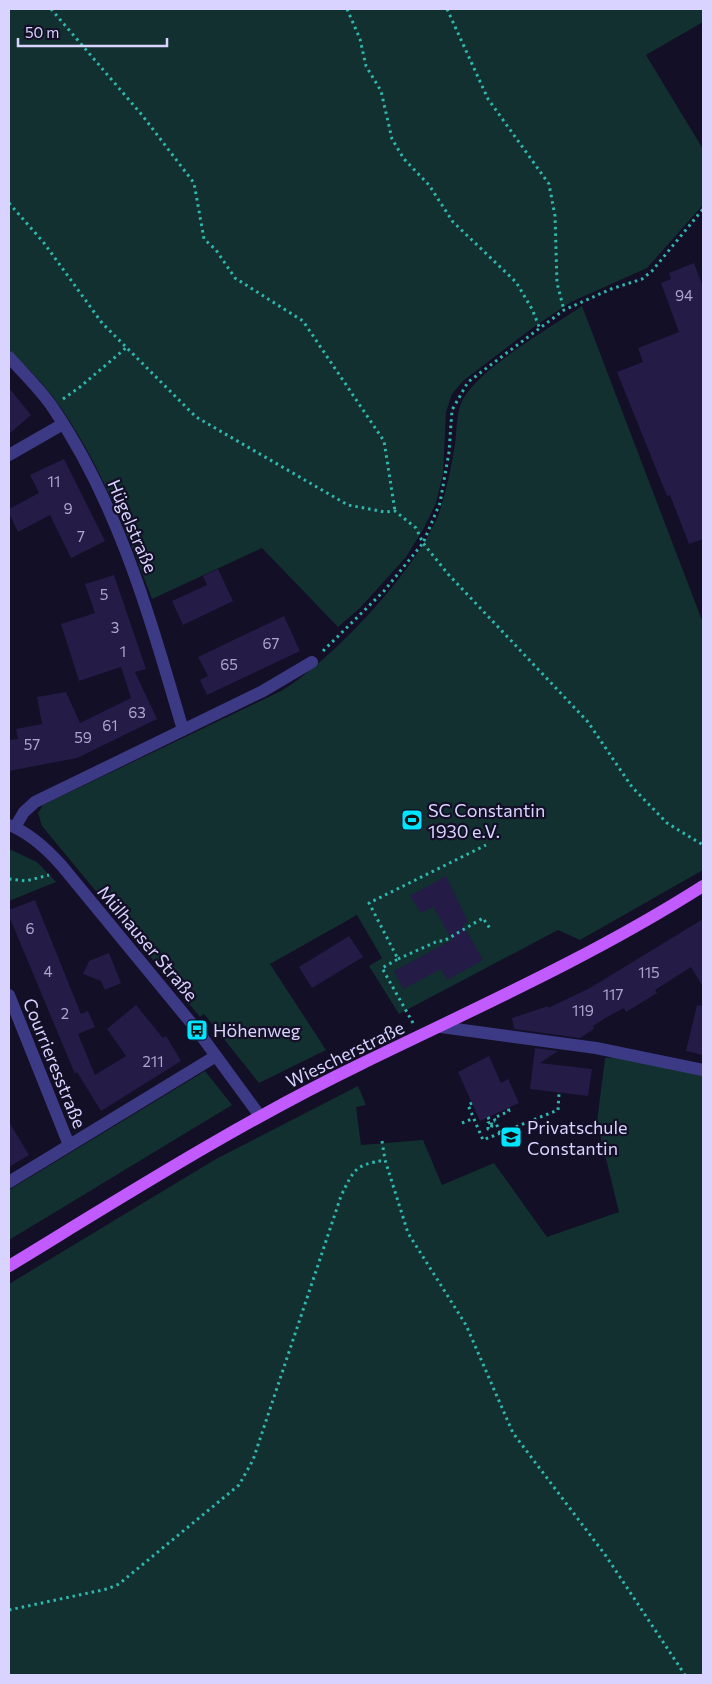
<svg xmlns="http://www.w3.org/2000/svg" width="712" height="1684" viewBox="0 0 712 1684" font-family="Commissioner,sans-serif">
  <rect width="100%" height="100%" fill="#130f26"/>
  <g fill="#12302f">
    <path d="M9,9H703V22L646,55L703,149V205L647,268L571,302L531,329L463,381L452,394L446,412L443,474L436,503L424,528L406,557L360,608L338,627L262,548L152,599C126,530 97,456 53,397C40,380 23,364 9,349Z"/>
    <path d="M582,306L703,623V870L580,940L558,930L399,1014L369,966L382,958L357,915L270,964L326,1050L259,1083L204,1014L200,1017L42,826L38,813L43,805L281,691C332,661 424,563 441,507C447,486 452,465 455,444C457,430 456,412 463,399C481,367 550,328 582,306Z"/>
    <polygon points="9,849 37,862 56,882 9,901"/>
    <polygon points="619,1057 703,1074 703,1675 9,1675 9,1284 216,1159 358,1086 366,1105 356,1107 361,1145 423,1140 442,1185 494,1163 547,1237 619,1212 597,1122 605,1058"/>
    <polygon points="205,1071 232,1105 9,1240 9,1190"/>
  </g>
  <g fill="#241b47">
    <polygon points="694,263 703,287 703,539 689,544 670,495 667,496 617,372 643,362 638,348 679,332 661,283 671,279 669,273"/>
    <polygon points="9,388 31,415 9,434"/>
    <polygon points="64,459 105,541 71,558 50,515 18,532 9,513 9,509 39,493 30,475"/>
    <polygon points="218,569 233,601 183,625 172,601 207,585 203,576"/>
    <polygon points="114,575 146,669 135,672 157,719 77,758 9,771 9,740 18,739 16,729 42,724 37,697 66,692 80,723 131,698 121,667 79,681 61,624 95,613 85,584"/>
    <polygon points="284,616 300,651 207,695 200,680 208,676 198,657"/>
    <polygon points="446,876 468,922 463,925 483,960 447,980 441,969 403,989 394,971 452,940 433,907 421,913 410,896"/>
    <polygon points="35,900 81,1014 88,1011 95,1027 78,1034 95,1075 126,1056 107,1029 136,1005 163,1038 166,1036 181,1061 101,1111 77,1072 75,1074 9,916 9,910"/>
    <polygon points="703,919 703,987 691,967 655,990 657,993 626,1012 624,1008 607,1017 593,1026 594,1029 580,1038 514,1029 512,1018 548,1006 548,1008 590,988"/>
    <polygon points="349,936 363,957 312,988 299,967"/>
    <polygon points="109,953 121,983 105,990 101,981 83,974 89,961"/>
    <polygon points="697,1005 703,1006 703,1055 686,1051"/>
    <polygon points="535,1048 558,1051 540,1063 592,1069 588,1096 530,1089"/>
    <polygon points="489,1056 501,1083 508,1079 519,1103 480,1121 458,1072"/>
    <polygon points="9,1122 29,1155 9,1167"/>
  </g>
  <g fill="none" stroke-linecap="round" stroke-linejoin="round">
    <g stroke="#2fb8b0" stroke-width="3" stroke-dasharray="2.5 4" stroke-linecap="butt">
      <polyline points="51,9 142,115 194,183 204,239 216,250 235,278 303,321 384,441 395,511"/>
      <polyline points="347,9 360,39 366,66 381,91 392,139 404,159 429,185 453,222 516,282 532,309 540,329"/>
      <polyline points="447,9 488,99 549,184 555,216 557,283 564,310"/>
      <polyline points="9,203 44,243 102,323 196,417 348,505 385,512 395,511 416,528 423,543 448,574 588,722 632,787 667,823 703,845"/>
      <polyline points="63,399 80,387 127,347"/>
      <polyline points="323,651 384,591 423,543 440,503 449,452 452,410 468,382 564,310 611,289 642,279 652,271 703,209"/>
      <polyline points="9,879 26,881 49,875"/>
      <polyline points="398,959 438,941 444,941 483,918 491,930"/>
      <polyline points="413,1023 382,968 398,959 369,903 486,845"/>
      <polyline points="472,1103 468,1105 483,1140 558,1110 559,1093"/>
      <polyline points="462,1123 474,1118"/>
      <polyline points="492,1125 491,1129 488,1129 488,1123 495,1121"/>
      <polyline points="500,1133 494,1118 509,1111 508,1108"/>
      <polyline points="382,1141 385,1160 408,1233 466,1325 513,1433 606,1556 685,1675"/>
      <path d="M9,1610L107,1589L119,1584L239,1485L253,1460L341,1196C354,1169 355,1165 385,1160"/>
    </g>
    <g stroke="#3d3a85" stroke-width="12">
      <path d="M9,357C23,373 41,390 53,408C119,505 150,618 183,730"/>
      <polyline points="9,455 63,424"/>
      <path d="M9,825C30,833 47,849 62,866L197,1030L260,1116"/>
      <polyline points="15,827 24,812 35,802 263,691 312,662"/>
      <polyline points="9,995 69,1145"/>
      <polyline points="441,1027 596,1048 703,1070"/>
      <polyline points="9,1182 216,1056"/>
    </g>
    <path stroke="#c25bff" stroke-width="12" d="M9,1266C124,1196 239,1123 361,1064C476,1008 595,955 703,886"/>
    <polyline stroke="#2fb8b0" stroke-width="3" stroke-dasharray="2.5 4" stroke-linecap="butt" points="488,1117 492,1125"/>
  </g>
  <defs>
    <g id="stadium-square" transform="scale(1.125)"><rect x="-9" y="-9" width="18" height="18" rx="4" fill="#00e5ff" stroke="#130f26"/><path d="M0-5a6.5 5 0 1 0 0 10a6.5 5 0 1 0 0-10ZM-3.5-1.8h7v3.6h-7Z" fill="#111"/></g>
    <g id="bus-square" transform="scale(1.125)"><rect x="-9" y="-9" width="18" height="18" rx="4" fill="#00e5ff" stroke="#130f26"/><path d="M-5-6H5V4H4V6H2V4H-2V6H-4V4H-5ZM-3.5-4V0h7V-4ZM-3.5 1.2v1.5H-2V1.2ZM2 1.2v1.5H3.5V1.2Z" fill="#111"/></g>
    <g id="school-square" transform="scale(1.125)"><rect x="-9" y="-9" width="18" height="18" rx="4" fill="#00e5ff" stroke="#130f26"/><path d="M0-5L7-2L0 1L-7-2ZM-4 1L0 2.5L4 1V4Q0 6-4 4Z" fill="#111"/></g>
  </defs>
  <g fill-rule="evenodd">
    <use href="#stadium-square" x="412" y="820"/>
    <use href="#bus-square" x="197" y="1030"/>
    <use href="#school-square" x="511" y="1137"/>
  </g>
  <g text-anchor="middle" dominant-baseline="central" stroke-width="4.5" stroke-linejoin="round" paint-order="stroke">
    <g font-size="15" fill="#aca6d1">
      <text x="684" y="295">94</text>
      <text x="54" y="481">11</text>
      <text x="68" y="508">9</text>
      <text x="81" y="536">7</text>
      <text x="104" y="594">5</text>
      <text x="115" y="627">3</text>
      <text x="271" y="643">67</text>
      <text x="123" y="651">1</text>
      <text x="229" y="664">65</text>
      <text x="137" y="712">63</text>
      <text x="110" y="725">61</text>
      <text x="83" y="737">59</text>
      <text x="32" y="744">57</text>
      <text x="30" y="928">6</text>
      <text x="48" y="971">4</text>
      <text x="649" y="972">115</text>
      <text x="613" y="994">117</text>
      <text x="583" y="1010">119</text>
      <text x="65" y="1013">2</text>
      <text x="153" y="1061">211</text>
    </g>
    <g font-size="18" fill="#d9d4ff" stroke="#130f26">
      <text transform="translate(133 526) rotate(67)">Hügelstraße</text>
      <text transform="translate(148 943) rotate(50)">Mülhauser Straße</text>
      <text transform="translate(345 1054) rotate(-26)">Wiescherstraße</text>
      <text transform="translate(55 1063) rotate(68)">Courrieresstraße</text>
    </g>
    <g font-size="18" fill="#d9d4ff" stroke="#130f26" text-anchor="start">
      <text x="428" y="810">SC Constantin<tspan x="428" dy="21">1930 e.V.</tspan></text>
      <text x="213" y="1030">Höhenweg</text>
      <text x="527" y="1127">Privatschule<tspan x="527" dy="21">Constantin</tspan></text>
    </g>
  </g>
  <rect width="712" height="1684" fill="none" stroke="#d9d4ff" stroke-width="20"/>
  <path d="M18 38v8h149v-8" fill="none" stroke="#d9d4ff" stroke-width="2.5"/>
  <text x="25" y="38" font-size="15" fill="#d9d4ff" stroke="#130f26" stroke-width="4" paint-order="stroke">50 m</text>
</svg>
